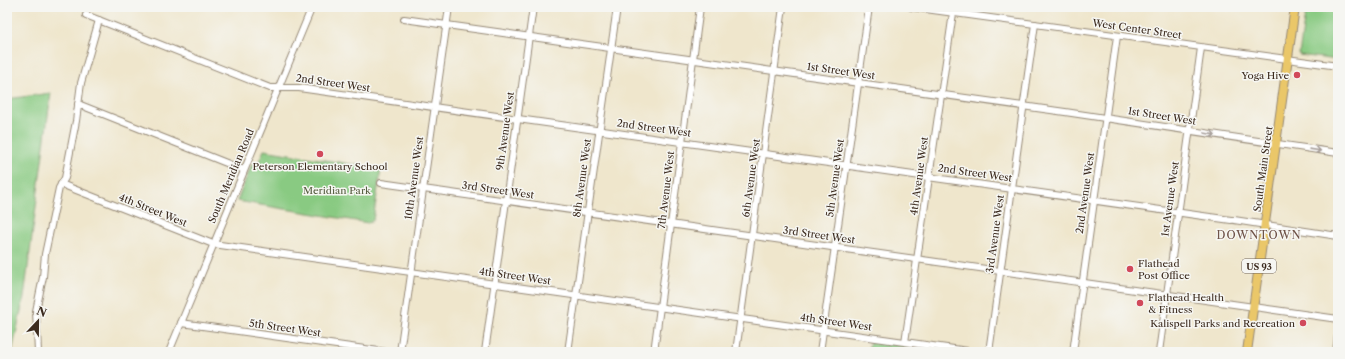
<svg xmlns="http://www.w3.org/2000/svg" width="1345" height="359" viewBox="0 0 1345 359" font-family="'Libre Caslon Text',serif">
  <rect width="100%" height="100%" fill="#f6f6f2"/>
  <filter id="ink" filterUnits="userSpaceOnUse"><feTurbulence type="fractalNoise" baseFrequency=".025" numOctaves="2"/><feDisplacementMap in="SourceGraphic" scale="8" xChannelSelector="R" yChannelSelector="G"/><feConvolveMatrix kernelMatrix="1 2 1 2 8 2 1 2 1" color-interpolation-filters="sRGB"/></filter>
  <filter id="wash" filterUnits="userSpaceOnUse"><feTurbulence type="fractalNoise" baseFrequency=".012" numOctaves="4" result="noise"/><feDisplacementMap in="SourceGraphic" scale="16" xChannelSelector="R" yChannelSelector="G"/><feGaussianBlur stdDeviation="0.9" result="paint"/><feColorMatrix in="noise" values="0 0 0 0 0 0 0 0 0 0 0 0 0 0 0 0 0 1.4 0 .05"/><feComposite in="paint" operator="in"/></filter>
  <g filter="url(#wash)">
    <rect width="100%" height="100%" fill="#efe6cc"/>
    <g fill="#89ca82" stroke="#627a50">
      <polygon points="1306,7 1338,7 1338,60 1299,55"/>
      <polygon points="51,93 24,297 12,352 7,352 7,99"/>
      <polygon points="264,150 381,169 373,220 368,223 237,201 252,164 258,163"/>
      <polygon points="870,341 911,347 910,352 868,352"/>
    </g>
  </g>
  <g filter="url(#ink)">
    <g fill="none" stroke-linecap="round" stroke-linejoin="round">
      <g stroke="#958875" stroke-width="8">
        <g id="minor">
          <polyline points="911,7 1338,66"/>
          <polyline points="86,15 270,88 299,88 1231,220"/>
          <polyline points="404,19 1065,112 1338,153"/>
          <polyline points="78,104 244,170"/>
          <polyline points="381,183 1338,319"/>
          <polyline points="61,184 213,244 975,352"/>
          <polyline points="1234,220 1338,236"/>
          <polyline points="181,323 386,352"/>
          <polyline points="905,342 953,13"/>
          <polyline points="38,352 36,311 43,277 45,254 59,188 65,178 76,121 81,83 99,20"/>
          <polyline points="169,352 312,7"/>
          <polyline points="400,352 449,7"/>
          <polyline points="485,352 533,7"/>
          <polyline points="568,352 617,7"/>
          <polyline points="654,352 700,7"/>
          <polyline points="736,352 783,7"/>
          <polyline points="820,352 869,7"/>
          <polyline points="989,352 1035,24"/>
          <polyline points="1073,352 1117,36"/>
          <polyline points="1159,352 1201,48"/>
          <polyline points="1336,352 1338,335"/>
        </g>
      </g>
      <g stroke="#958875" stroke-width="10">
        <polyline id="major" points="1247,352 1295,7"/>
      </g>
      <use href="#minor" stroke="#fff" stroke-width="6"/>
      <use href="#major" stroke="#eac769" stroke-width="8"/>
    </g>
    <defs><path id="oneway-shaft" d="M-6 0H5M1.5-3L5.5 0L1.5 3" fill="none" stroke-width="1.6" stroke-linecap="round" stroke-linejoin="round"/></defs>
    <g stroke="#a79f9a">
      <use href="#oneway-shaft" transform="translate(1210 134) rotate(10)"/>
      <use href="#oneway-shaft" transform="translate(1315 150) rotate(8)"/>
    </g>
  </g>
  <g fill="#d1495b" stroke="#f6f6f2" stroke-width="1.5">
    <circle cx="1297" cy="75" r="4"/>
    <circle cx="320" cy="154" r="4"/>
    <circle cx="1130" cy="269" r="4"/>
    <circle cx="1140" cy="303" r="4"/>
    <circle cx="1303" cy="323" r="4"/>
  </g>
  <g text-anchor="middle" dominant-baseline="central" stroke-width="3" stroke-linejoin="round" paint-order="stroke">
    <rect fill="#f6f6f2" stroke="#73675e" stroke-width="1" x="1242" y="259" width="34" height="14" rx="3"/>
    <g font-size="9" font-weight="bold" fill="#3b2a1e">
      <text x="1259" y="266">US 93</text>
    </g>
    <g font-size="10" fill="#3b2a1e" stroke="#f6f6f2">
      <text transform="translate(1137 29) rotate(8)">West Center Street</text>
      <text transform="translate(841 71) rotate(8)">1st Street West</text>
      <text transform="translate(333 83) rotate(8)">2nd Street West</text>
      <text transform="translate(1162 116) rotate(9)">1st Street West</text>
      <text transform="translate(654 128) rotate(8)">2nd Street West</text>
      <text transform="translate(505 131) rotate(-82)">9th Avenue West</text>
      <text transform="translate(1263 169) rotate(-82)">South Main Street</text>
      <text transform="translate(975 173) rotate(8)">2nd Street West</text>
      <text transform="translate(231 176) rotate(-67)">South Meridian Road</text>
      <text transform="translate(919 176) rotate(-82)">4th Avenue West</text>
      <text transform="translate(414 178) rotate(-82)">10th Avenue West</text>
      <text transform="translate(582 178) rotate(-82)">8th Avenue West</text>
      <text transform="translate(751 178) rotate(-82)">6th Avenue West</text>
      <text transform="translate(835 178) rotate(-82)">5th Avenue West</text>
      <text transform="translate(498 190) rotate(8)">3rd Street West</text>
      <text transform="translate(666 190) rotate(-83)">7th Avenue West</text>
      <text transform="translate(1085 193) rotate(-82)">2nd Avenue West</text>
      <text transform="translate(1170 199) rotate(-82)">1st Avenue West</text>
      <text transform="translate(153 210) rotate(22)">4th Street West</text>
      <text transform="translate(995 234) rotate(-82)">3rd Avenue West</text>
      <text transform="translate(819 235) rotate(8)">3rd Street West</text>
      <text transform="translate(515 276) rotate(8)">4th Street West</text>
      <text transform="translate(836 322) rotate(8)">4th Street West</text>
      <text transform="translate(285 328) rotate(8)">5th Street West</text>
    </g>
    <g font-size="10" fill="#3b2a1e" stroke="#f6f6f2" text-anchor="end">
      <text x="1289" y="75">Yoga Hive</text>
      <text x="320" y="166" text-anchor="middle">Peterson Elementary School</text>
      <text x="1138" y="263" text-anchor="start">Flathead<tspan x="1138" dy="12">Post Office</tspan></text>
      <text x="1148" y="297" text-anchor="start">Flathead Health<tspan x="1148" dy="12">&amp; Fitness</tspan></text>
      <text x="1295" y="323">Kalispell Parks and Recreation</text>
    </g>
    <g font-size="10" fill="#525a3c" stroke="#f6f6f2">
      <text x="337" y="190">Meridian Park</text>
    </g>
    <g font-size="11" letter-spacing="1" fill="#6f5348" stroke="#f6f6f2">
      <text x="1259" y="235">DOWNTOWN</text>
    </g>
  </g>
  <rect width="1345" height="359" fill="none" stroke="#f6f6f2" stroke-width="24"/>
  <g transform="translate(38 321) rotate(22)" stroke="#f6f6f2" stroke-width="3" paint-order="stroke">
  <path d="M0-3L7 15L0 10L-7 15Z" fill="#3b2a1e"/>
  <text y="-6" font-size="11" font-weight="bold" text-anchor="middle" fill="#3b2a1e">N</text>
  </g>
</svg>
